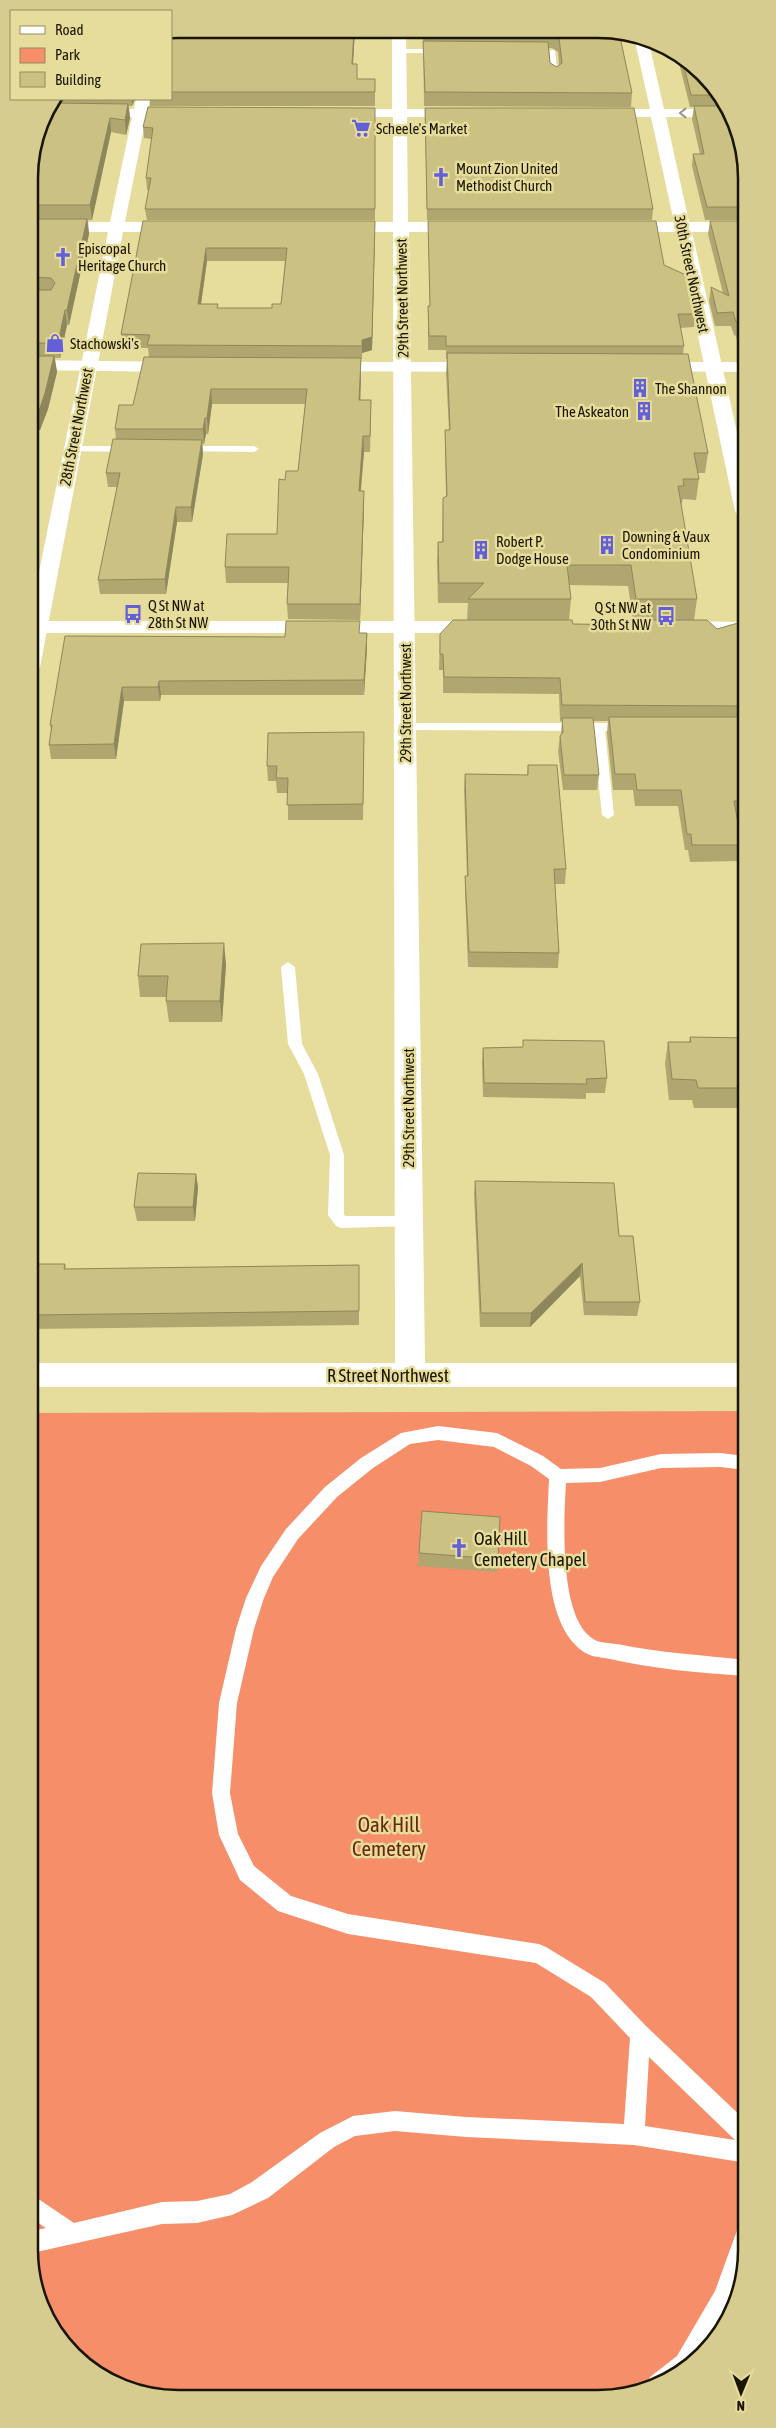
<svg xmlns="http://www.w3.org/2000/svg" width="776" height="2428" viewBox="0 0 776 2428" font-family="'Asap Condensed',sans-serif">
  <rect width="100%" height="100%" fill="#e6dc9c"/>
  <polygon fill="#f58e69" points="746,1411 747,2260 736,2307 710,2349 673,2379 627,2396 149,2396 112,2384 73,2356 44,2316 32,2279 31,1413"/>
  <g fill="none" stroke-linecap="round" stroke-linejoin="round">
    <g fill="#fff" fill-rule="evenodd">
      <polygon points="396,49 443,49 447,51 443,53 396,53"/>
      <polygon points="525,50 555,50 558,79 551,77 549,54 525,54"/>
      <polygon points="72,446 130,446 135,449 130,452 68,451 68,447"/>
      <polygon points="183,446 254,446 259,449 254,452 179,451 179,447"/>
      <polygon points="405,723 629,723 635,727 629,731 605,731 614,815 608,819 602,815 593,731 401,730 399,727 401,724"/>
      <polygon points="288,962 295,967 302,1044 318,1074 344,1155 344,1214 345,1216 408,1216 413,1218 416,1222 413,1226 341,1228 336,1226 328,1215 330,1155 304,1074 288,1044 281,967"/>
      <path d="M438,1426L497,1433L543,1456L561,1469L600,1468L661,1454L720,1453L746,1456V1470L720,1467L661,1468L600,1482L566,1483C564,1518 558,1621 595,1640C600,1643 610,1643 617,1644C659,1653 703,1655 746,1660V1676C701,1673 655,1669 610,1659C600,1657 589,1657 581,1650C540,1619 547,1526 549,1479L531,1466L494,1447L438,1440L410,1444L373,1468L337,1497L298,1539L273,1577L264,1598L254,1629L237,1703L230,1793L238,1834L254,1866L291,1896L348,1914L539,1944L546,1947L605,1983L647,2027L747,2122V2163L634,2145L466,2137L395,2131L355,2136L334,2147L268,2198L232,2215L197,2223L162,2224L32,2253V2231L46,2228L31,2218V2194L74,2223L162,2202L197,2201L230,2194L252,2182L320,2133L353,2116L395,2111L466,2117L624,2124L630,2038L591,1997L536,1963L348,1934L278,1911L240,1880L219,1835L212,1793L219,1703L236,1629L246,1598L261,1566L286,1529L325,1487L361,1458L401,1433ZM649,2057L735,2140L645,2126Z"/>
      <path d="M747,2222C747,2235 748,2248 747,2261C743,2283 718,2337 703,2354C689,2371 668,2381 648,2389L647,2385L650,2377L677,2356L715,2291L739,2225Z"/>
    </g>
    <g fill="#fff" fill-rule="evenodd">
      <polygon points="392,30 406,30 407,109 462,109 469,113 462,117 407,117 408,222 465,222 473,227 465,232 409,232 425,1363 746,1363 746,1387 31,1387 30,1363 395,1363 393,232 338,232 330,227 338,222 393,222 393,117 337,117 330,113 337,109 392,109"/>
      <polygon points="636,35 648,39 664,109 730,109 734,117 666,117 689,222 745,222 745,232 692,232 745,468 745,517 738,515 735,511 676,232 621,232 613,227 621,222 674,222 651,117 597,117 590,113 597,109 650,109 634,37"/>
      <polygon points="136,99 150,99 148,109 184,109 191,113 184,117 146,117 125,222 178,222 186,227 178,232 123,232 40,667 37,671 30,673 30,616 108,232 29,232 29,222 110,222 132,117 92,117 85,113 92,109 134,109"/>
    </g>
    <g fill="#fff" fill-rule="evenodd">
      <polygon points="30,621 483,621 490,623 493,627 490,631 483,633 30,633"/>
      <polygon points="679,621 745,622 745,634 672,631 669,627 672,623"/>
    </g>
    <g fill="#fff" fill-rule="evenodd">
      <polygon points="29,360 178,362 184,363 187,367 184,371 178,372 29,370"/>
      <polygon points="323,362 483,362 489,363 492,367 489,371 483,372 317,371 314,367 317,363"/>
      <polygon points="653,362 745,362 745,372 647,371 644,367 647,363"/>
    </g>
  </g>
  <g fill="#afa670" fill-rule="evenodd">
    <polygon points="178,29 355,30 353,64 357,79 375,79 375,106 150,106 150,99 171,99 171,30"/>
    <path d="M423,30L619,32L632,93L631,107L424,106ZM549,48H552L558,52L559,65L557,67L550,63Z"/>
    <polygon points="676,51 704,73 732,112 744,149 745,220 705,220 692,166 693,154 700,154 692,119 694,107 690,107"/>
    <polygon points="55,99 135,99 132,106 129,106 130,118 126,135 111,132 92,220 88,220 89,234 69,325 67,325 60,358 55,358 57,372 48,409 40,430 37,431 36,441 32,441 29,451 29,168 40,120"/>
    <polygon points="375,108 375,220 147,220 145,209 149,190 147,190 146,178 152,139 144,138 143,127"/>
    <polygon points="425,108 653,209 652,220 427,220"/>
    <path d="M143,221H375L372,350L362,353V359H361L360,400H371V415L370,452H364L361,491L364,506L360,620L288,619L287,604L288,583H226L225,567L277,534L285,480L298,471L305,404H212L208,434H206L204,444H202L203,454L192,522H177L166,594H100L98,580L117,487H108L106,473L116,439L115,429L133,405L149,357L148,348H122L121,334ZM207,261H285L281,304L272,308H218L201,304Z"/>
    <path d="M428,221L664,265L696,314L694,327L680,328L684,346L683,354L708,453L705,473H698L699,479L696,500L683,499L681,506L697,599L694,620L745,662V817H737L742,845L739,861L690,862L688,850H685L678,806H635L633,790H613L607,733L608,721H593L599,775L597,790H563L558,751L560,736L561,734L562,721H560L559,694L443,693V670H439L440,634L467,620L468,603H438L437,562L438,542H442L443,498L446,497L445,451V430H449L446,373L447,359H446V350H428V306H430ZM569,585L628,586L633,620H638L637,625L573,624L569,620L571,599Z"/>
    <polygon points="710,221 745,221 745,361 741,360 736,336 734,335 731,326 715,326 709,301 711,287 723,293 708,234"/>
    <polygon points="360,633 367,633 367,648 364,695 161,695 160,701 124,701 116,759 51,759 49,745 51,731 50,725 65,636 285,637"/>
    <polygon points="364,732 363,820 288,820 288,793 277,793 276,781 268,781 267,766"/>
    <polygon points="528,765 566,869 565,884 555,884 559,953 558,968 468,967 465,891 465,876 467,876 464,789 465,774 527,775"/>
    <polygon points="226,964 222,1022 169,1022 166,1001 166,997 140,997 138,976"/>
    <polygon points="690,1037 746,1038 746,1108 694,1108 692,1100 669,1100 665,1063 668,1042 689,1042"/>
    <polygon points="523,1040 607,1078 605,1093 586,1093 586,1099 483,1097 482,1062 483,1048 523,1047"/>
    <polygon points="196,1174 198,1188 195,1221 137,1221 134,1207"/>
    <polygon points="475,1181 619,1236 640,1302 637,1316 584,1315 580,1276 530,1327 480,1327 474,1195"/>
    <polygon points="30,1264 65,1264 66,1269 359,1265 359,1325 30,1329"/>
    <polygon points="419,1553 498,1559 497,1572 418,1566"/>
  </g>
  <g fill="#8e875b">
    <polygon points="354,30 355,30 352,78 352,64"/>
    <polygon points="132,99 135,99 132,106"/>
    <polygon points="128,104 130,118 126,135 125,120"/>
    <polygon points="110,118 111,132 92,220 90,205"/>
    <polygon points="87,219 89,234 69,325 67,310"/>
    <polygon points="375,234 372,350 362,353 362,359 362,340"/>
    <polygon points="206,248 207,261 199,318 198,304"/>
    <polygon points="65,310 67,325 60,358 58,343"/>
    <polygon points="54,356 57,372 48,409 40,430 37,431 36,441 33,425 35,415"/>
    <polygon points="361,358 361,373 360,415 359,400"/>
    <polygon points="211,389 212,404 208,434 207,418"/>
    <polygon points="205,418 206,434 204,444 203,429"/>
    <polygon points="30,425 32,441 29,451 29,427"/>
    <polygon points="363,436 364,452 359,506 359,491"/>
    <polygon points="202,440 203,454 192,522 191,507"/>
    <polygon points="364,491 364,506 360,620 360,604"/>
    <polygon points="176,507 177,522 166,594 165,579"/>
    <polygon points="367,633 367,648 364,695 364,680"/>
    <polygon points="159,681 161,695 160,701 158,687"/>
    <polygon points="122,687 124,701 116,759 114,744"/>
    <polygon points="224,943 226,964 222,1022 220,1001"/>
    <polygon points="196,1174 198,1188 195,1221 193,1207"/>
    <polygon points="582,1263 580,1276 530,1327 531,1313"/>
  </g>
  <g fill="#cbc182" stroke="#8e875b" fill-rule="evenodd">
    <polygon points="178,29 354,30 352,64 357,64 357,79 375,79 375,92 171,92 171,30"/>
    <polygon points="423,30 619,32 632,93 425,92 423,41 548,42 550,63 557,67 562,63 559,38 553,34 423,33"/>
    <polygon points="681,55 704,73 720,95 691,95"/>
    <polygon points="52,103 128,104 125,120 110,118 90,205 29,205 29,168 40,120"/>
    <polygon points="694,106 728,106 732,112 744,149 745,207 707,207 693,154 704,154"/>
    <polygon points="148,107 375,108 375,209 145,209 151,178 146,178 153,128 143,127"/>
    <polygon points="425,108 634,108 653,209 427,209"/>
    <polygon points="29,219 87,219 67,310 65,310 58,343 29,343 29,290 51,290 55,283 51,278 29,277"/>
    <path d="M143,221H375L372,337L362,340V346L147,345L150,335L121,334ZM206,248H287L281,304H272V308H217L218,304H198Z"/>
    <polygon points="428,221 656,221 664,265 688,276 696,314 678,314 684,346 446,346 446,336 429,336 428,306 430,306"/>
    <polygon points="710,221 745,221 745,347 743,347 738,322 736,322 733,312 717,313 711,287 729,296"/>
    <polygon points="447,353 688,354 708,453 694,453 699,479 683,479 684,486 678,486 697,599 636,599 631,565 567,565 571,599 468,599 484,583 439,583 438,542 443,542 443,498 447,496 445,430 450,430"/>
    <polygon points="29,356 54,356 45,393 38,414 35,415 33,425 30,425 29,427"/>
    <polygon points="144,357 361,358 359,400 371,400 370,436 363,436 359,491 364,491 360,604 287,604 289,567 225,567 227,534 277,534 279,479 285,480 286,471 298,471 307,389 211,389 207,418 205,418 203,429 115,429 119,405 133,405"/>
    <polygon points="113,439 202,440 191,507 176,507 165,579 98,580 120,473 106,473"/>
    <polygon points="453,620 572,620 573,624 638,625 638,620 707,620 717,629 738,623 745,662 745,706 562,705 560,678 444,677 443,654 440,654 440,634"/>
    <polygon points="286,621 360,621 359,633 367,633 364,680 159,681 158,687 122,687 114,744 49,745 52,725 50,725 65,636 285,637"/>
    <polygon points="609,717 745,717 745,801 734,801 742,845 692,845 691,834 687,834 681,790 637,790 635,774 615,774"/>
    <polygon points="562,718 593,718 599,775 564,775 560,736 563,732"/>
    <polygon points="364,732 363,804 287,805 288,778 276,778 277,766 267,766 268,733"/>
    <polygon points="528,765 557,765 566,869 554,869 559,953 469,952 465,876 468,876 465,774 528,775"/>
    <polygon points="224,943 220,1001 166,1001 168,976 138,976 141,944"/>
    <polygon points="690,1037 746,1038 746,1088 698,1088 696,1080 672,1079 668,1042 691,1042"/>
    <polygon points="523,1040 604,1041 607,1078 586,1079 587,1084 484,1083 483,1048 523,1047"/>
    <polygon points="138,1173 196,1174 193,1207 134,1207"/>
    <polygon points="475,1181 614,1183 619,1236 633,1236 640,1302 585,1302 582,1263 531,1313 481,1313"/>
    <polygon points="30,1264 65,1264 64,1269 359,1265 359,1311 30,1315"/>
    <polygon points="422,1511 500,1517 498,1559 419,1553"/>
  </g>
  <defs><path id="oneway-chevron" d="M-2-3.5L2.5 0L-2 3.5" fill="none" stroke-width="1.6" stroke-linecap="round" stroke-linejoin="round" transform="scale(1.25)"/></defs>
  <use stroke="#98968c" href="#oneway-chevron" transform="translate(683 113) rotate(-180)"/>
  <defs>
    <g id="supermarket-bare" transform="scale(1.5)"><path d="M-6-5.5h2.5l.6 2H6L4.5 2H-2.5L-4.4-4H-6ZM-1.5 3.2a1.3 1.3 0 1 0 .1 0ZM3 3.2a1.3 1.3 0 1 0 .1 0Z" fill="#635fd8" stroke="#e6dc9c" stroke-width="2.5" paint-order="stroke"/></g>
    <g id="church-bare" transform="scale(1.5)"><path d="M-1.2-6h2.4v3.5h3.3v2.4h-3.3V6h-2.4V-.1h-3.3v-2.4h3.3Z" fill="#635fd8" stroke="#e6dc9c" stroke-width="2.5" paint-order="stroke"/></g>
    <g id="shop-bare" transform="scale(1.5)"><path d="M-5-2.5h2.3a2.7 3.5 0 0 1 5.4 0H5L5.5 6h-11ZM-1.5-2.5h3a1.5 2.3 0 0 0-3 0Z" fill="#635fd8" stroke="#e6dc9c" stroke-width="2.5" paint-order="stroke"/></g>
    <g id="building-bare" transform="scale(1.5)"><path d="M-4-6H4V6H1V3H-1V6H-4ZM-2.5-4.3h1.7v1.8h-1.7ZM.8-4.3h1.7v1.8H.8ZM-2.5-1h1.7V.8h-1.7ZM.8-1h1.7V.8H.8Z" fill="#635fd8" stroke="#e6dc9c" stroke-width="2.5" paint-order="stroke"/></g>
    <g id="bus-bare" transform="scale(1.5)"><path d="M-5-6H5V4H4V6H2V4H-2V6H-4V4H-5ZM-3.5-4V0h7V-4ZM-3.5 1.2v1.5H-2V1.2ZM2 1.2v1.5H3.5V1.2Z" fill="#635fd8" stroke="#e6dc9c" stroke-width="2.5" paint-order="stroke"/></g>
  </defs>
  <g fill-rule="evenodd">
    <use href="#supermarket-bare" x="361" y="128"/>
    <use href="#church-bare" x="441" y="177"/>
    <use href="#church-bare" x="63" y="257"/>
    <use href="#shop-bare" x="55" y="343"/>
    <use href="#building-bare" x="640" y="388"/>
    <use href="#building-bare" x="644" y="411"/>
    <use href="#building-bare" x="607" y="545"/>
    <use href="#building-bare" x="481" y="550"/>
    <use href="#bus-bare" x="133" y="614"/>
    <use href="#bus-bare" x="666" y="616"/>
    <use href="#church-bare" x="459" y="1548"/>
  </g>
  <g text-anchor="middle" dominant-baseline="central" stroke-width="5" stroke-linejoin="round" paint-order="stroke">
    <g font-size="15" fill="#191500" stroke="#e6dc9c" text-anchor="start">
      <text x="376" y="128">Scheele's Market</text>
      <text x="456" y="168">Mount Zion United<tspan x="456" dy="17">Methodist Church</tspan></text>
      <text x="78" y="248">Episcopal<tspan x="78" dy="17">Heritage Church</tspan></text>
      <text x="70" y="343">Stachowski's</text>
      <text x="655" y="388">The Shannon</text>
      <text x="629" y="411" text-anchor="end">The Askeaton</text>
      <text x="622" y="536">Downing &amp; Vaux<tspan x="622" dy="17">Condominium</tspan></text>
      <text x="496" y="541">Robert P.<tspan x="496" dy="17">Dodge House</tspan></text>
      <text x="148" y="605">Q St NW at<tspan x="148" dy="17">28th St NW</tspan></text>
      <text x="651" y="607" text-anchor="end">Q St NW at<tspan x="651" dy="17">30th St NW</tspan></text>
    </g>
    <g font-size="15" fill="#191500" stroke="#e6dc9c">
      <text transform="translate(692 274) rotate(78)">30th Street Northwest</text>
      <text transform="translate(402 298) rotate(-91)">29th Street Northwest</text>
      <text transform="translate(76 427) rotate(-79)">28th Street Northwest</text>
      <text transform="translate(405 703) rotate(-90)">29th Street Northwest</text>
      <text transform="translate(408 1108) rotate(-90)">29th Street Northwest</text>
    </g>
    <g font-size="18" fill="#191500" stroke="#e6dc9c">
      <text x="388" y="1375">R Street Northwest</text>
    </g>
    <g font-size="18" fill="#191500" stroke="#e6dc9c" text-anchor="start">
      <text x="474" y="1538">Oak Hill<tspan x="474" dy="21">Cemetery Chapel</tspan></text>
    </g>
    <g font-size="21" fill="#6a260b" stroke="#e6dc9c">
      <text x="389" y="1824">Oak Hill<tspan x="389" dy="24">Cemetery</tspan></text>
    </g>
  </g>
  <path d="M0 0H776V2428H0ZM178 38H598A140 140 0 0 1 738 178V2250A140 140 0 0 1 598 2390H178A140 140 0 0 1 38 2250V178A140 140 0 0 1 178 38Z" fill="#d6cc90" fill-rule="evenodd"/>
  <path fill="none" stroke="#191500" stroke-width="2.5" d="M178 38H598A140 140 0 0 1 738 178V2250A140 140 0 0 1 598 2390H178A140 140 0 0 1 38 2250V178A140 140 0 0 1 178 38Z"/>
  <rect x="10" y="10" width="162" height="90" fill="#e6dc9c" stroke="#948c5e"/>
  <rect x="20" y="26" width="25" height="8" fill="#ffffff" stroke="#948c5e"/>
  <text x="55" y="35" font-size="15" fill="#191500">Road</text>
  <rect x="20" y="48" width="25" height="15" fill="#f58e69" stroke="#948c5e"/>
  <text x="55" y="60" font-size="15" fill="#191500">Park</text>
  <rect x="20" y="72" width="25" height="15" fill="#cbc182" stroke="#948c5e"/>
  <text x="55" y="85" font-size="15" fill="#191500">Building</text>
  <g transform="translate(741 2393) rotate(181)" stroke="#e6dc9c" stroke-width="4" paint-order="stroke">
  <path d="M0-4L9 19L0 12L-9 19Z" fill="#191500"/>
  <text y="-8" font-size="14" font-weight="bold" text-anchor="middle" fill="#191500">N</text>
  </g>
</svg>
